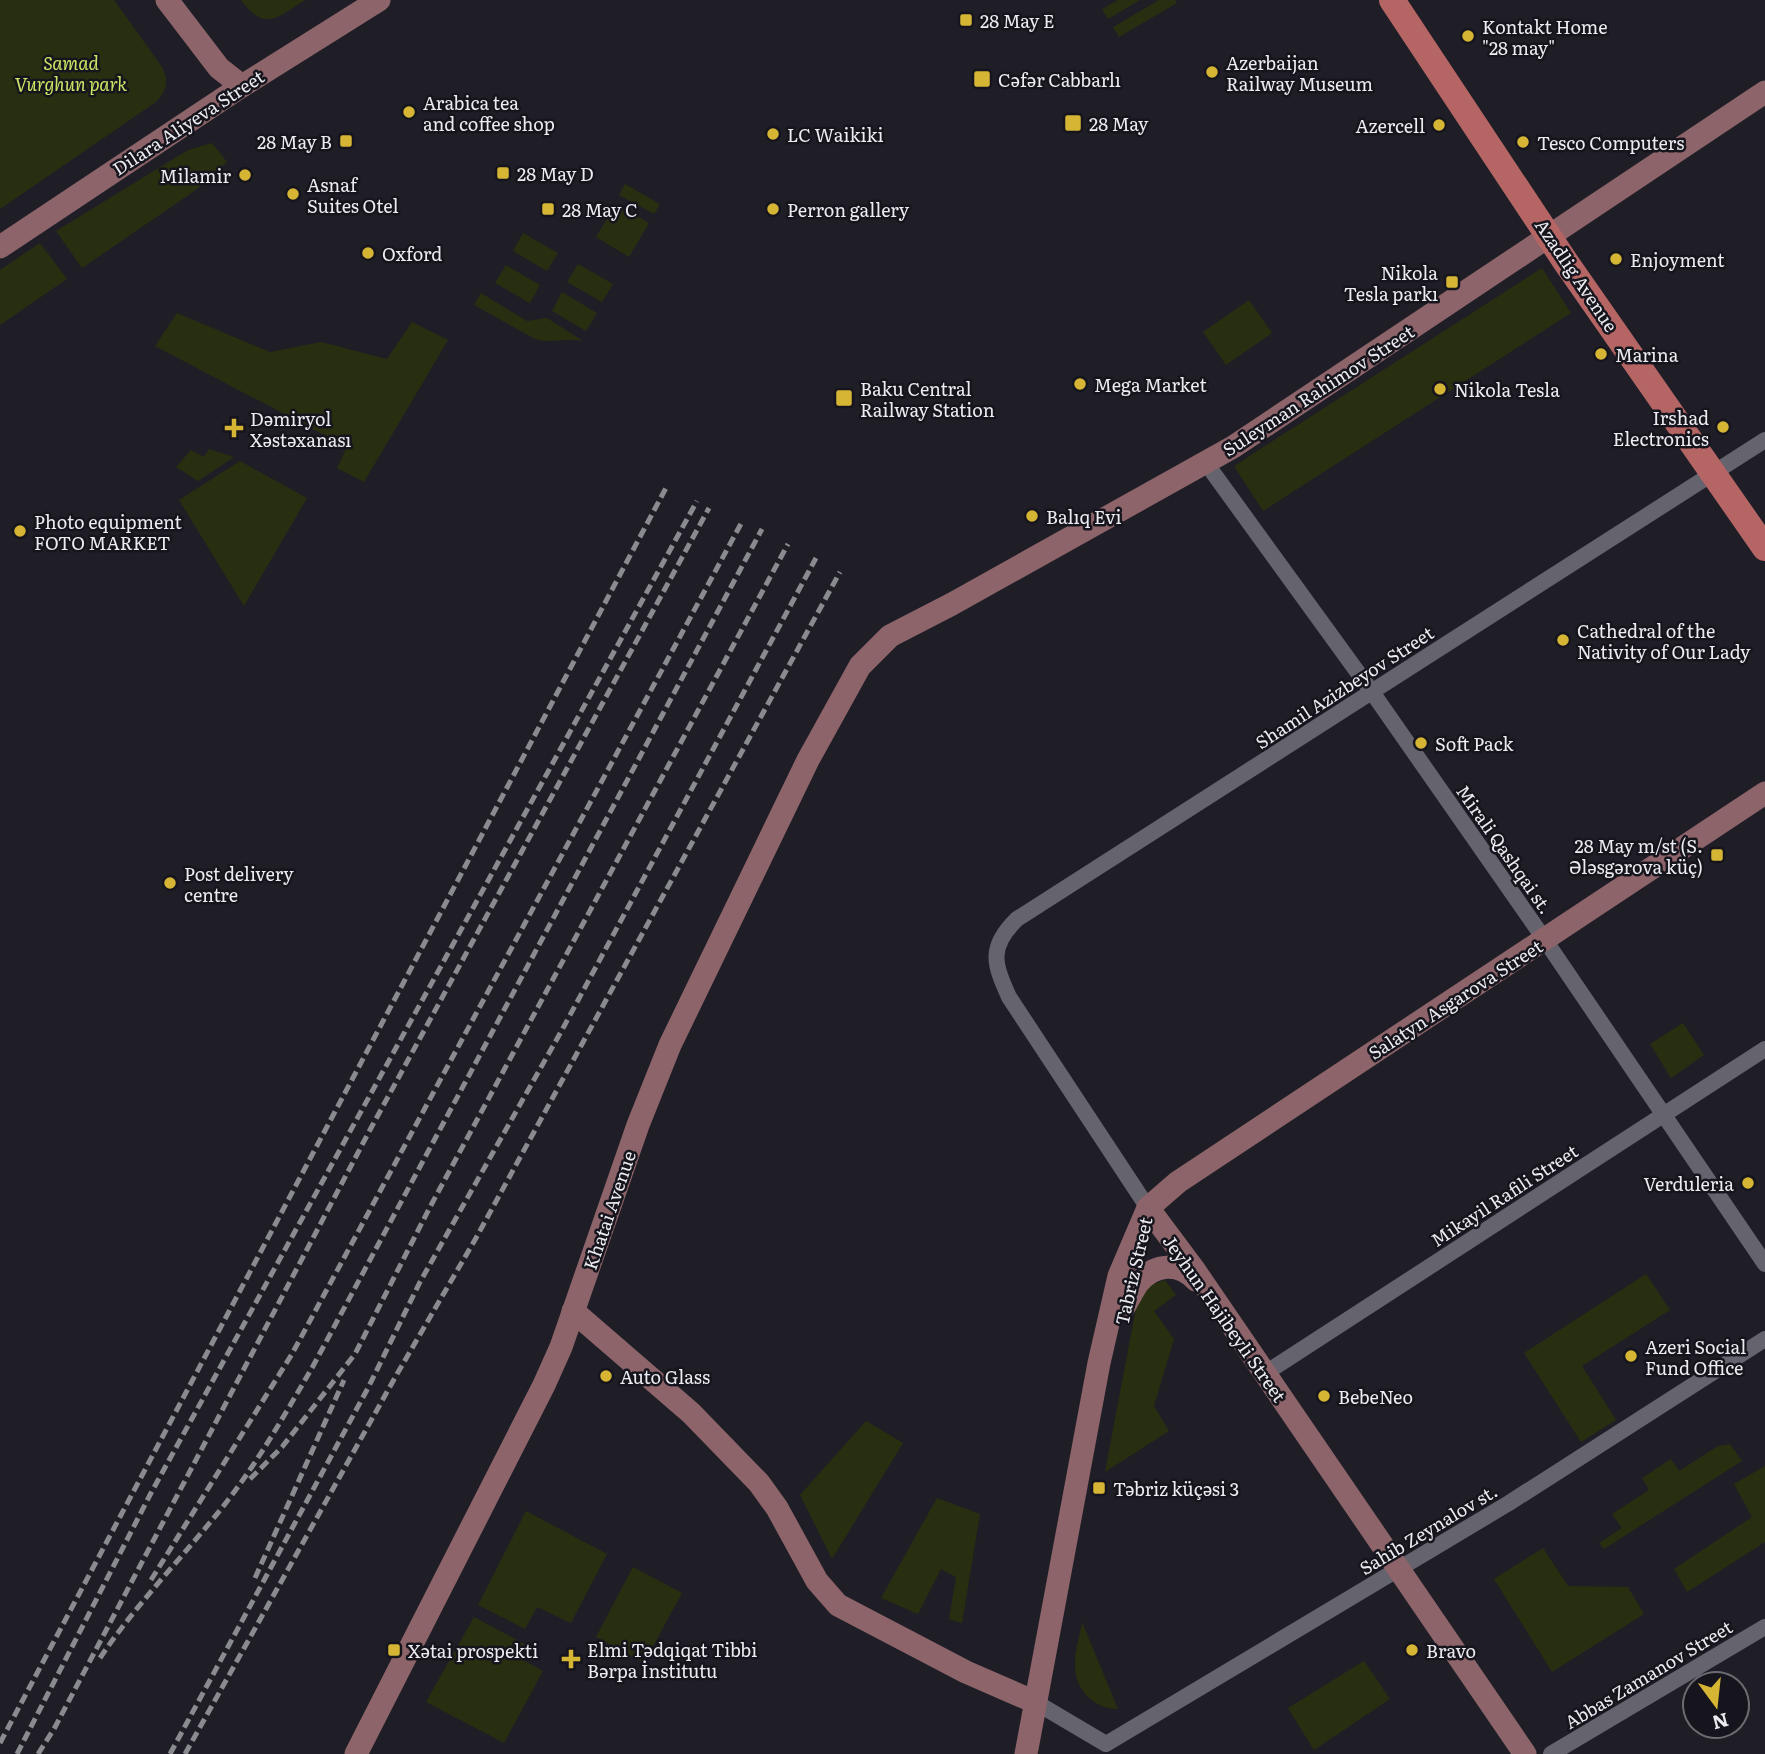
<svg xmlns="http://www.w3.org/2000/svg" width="1765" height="1754" viewBox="0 0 1765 1754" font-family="Literata,serif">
  <rect width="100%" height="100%" fill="#1f1e27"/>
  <g fill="#282f10">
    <path d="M0,0H114L162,67C169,82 167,90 156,102L0,209Z"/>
    <path d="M241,0H305C277,18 265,32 241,0Z"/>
    <polygon points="1118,0 1140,0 1108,19 1102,9"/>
    <polygon points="1159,0 1175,0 1177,3 1119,37 1113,27"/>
    <polygon points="212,143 227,162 196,190 82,268 56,231 188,150"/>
    <polygon points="625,184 660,204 654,214 619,195"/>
    <polygon points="616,204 649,223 629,257 596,237"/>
    <polygon points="523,233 558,253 547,271 513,251"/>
    <polygon points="40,243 67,279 0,325 0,270"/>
    <polygon points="578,264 613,284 602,302 567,282"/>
    <polygon points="506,265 540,285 530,303 495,283"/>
    <polygon points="1542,268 1571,313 1263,511 1234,466"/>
    <polygon points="562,292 597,313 586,331 552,311"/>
    <path d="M481,293L527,321L547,318L583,341C567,337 552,344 535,339L474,305Z"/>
    <polygon points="1249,300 1272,333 1226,365 1203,332"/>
    <polygon points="177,313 270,352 321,342 387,359 412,322 448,340 364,482 337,468 347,447 155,346"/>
    <polygon points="209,449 234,457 198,481 176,467 191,450 204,457"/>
    <polygon points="240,461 307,498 244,606 179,500"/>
    <polygon points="1683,1023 1704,1055 1671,1078 1650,1044"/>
    <polygon points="1646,1274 1670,1310 1582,1366 1616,1420 1581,1442 1524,1353"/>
    <polygon points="1165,1280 1176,1295 1154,1311 1174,1339 1154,1406 1169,1431 1105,1472 1138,1297 1150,1285"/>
    <polygon points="866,1421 903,1443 832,1559 800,1495"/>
    <polygon points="1730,1444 1742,1461 1604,1549 1599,1543 1622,1528 1612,1514 1649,1490 1642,1478 1671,1459 1679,1471 1718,1446"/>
    <polygon points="1765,1466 1765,1542 1687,1592 1674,1569 1752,1517 1734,1484"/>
    <polygon points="937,1498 980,1514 962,1623 949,1619 956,1577 941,1569 918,1614 881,1598"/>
    <polygon points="526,1511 607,1554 571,1623 537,1607 525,1629 478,1605"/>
    <polygon points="1543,1548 1568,1586 1628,1587 1644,1614 1552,1672 1494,1579"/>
    <polygon points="633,1567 682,1593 644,1663 596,1637"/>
    <polygon points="474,1617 530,1647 523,1660 543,1671 504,1743 426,1702"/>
    <path d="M1082,1622L1118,1709C1092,1709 1073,1687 1075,1661C1075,1648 1080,1635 1082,1622Z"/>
    <polygon points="1364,1661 1390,1699 1314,1750 1288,1708"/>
  </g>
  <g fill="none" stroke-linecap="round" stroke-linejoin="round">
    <g stroke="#64636e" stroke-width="16">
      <polyline points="1206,463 1372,692 1545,940 1765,1264"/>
      <path d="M1148,1208L1009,997C994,964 988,947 1017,919L1765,440"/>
      <polyline points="1264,1374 1765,1049"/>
      <polyline points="1035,1702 1106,1744"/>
      <polyline points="1106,1744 1509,1503 1765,1339"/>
      <polyline points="1551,1754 1765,1627"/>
    </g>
    <g stroke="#8c6469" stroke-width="23">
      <polyline points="167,0 219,68 242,86"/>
      <polyline points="0,247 242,86 379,0"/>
      <polyline points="1148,1208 1195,1271 1525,1754"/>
      <path d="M1124,1307C1129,1299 1133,1290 1138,1283C1155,1263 1179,1262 1196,1280"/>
      <polyline points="573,1311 691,1413 759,1483 777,1508 817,1581 838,1605 966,1672 1035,1702"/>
      <polyline points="356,1754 544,1385 561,1347 638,1125 670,1045 808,760 860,666 890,636 952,604 1233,447 1765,92"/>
      <polyline points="1026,1754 1099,1363 1119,1276 1148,1208 1178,1182 1765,793"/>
    </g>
    <polyline stroke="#b56564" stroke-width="26" points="1392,0 1565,261 1765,548"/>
    <g stroke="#8a8a91" stroke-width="5" stroke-dasharray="10 5" stroke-linecap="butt">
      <polyline points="250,1479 282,1447 355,1354 430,1207 788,544"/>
      <polyline points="255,1578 344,1380"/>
      <polyline points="151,1580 292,1354 743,520"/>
      <path d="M100,1658C137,1603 184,1556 225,1504C258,1462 285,1414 312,1368L762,529"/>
      <polyline points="0,1743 667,486"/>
      <polyline points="17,1754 151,1493 697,501"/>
      <polyline points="38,1754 54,1729 371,1128 709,508"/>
      <polyline points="170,1754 368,1388 420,1282 562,1030 816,558"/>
      <polyline points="185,1754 397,1374 476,1238 840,572"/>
    </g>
  </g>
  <g fill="#d6b534" stroke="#16151d" stroke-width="2.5">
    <rect x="959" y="13" width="14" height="14" rx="3.5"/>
    <circle cx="1468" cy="36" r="7"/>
    <circle cx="1212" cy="72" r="7"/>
    <rect x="973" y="70" width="18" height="18" rx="3.5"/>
    <circle cx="409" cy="112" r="7"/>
    <rect x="1064" y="114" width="18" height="18" rx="3.5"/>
    <circle cx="1439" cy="125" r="7"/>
    <circle cx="773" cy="134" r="7"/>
    <rect x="339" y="134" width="14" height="14" rx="3.5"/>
    <circle cx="1523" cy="142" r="7"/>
    <rect x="496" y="166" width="14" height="14" rx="3.5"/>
    <circle cx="245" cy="175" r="7"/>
    <circle cx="293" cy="194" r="7"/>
    <rect x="541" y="202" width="14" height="14" rx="3.5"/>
    <circle cx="773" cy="209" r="7"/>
    <circle cx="368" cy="253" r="7"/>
    <circle cx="1616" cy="259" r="7"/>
    <rect x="1445" y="275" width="14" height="14" rx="3.5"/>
    <circle cx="1601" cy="354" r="7"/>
    <circle cx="1080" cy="384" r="7"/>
    <circle cx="1440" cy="389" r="7"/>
    <rect x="835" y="389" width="18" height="18" rx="3.5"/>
    <circle cx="1723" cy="427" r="7"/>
    <path d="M230.5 417.5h7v7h7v7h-7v7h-7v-7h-7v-7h7z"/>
    <circle cx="1032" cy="516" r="7"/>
    <circle cx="20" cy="531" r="7"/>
    <circle cx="1563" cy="640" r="7"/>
    <circle cx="1421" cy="743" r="7"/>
    <rect x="1710" y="848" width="14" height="14" rx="3.5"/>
    <circle cx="170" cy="883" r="7"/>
    <circle cx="1748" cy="1183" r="7"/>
    <circle cx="1631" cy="1356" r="7"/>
    <circle cx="606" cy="1376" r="7"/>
    <circle cx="1324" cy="1396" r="7"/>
    <rect x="1092" y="1481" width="14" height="14" rx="3.5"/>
    <rect x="387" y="1643" width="14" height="14" rx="3.5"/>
    <circle cx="1412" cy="1650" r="7"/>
    <path d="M567.5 1648.5h7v7h7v7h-7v7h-7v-7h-7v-7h7z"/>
  </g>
  <g text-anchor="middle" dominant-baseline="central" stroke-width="5" stroke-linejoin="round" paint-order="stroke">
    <g font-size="18" fill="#ebebf1" stroke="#16151d" text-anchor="start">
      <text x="980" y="20">28 May E</text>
      <text x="1482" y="26">Kontakt Home<tspan x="1482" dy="21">"28 may"</tspan></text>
      <text x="1226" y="62">Azerbaijan<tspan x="1226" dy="21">Railway Museum</tspan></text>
      <text x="998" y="79">Cəfər Cabbarlı</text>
      <text x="423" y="102">Arabica tea<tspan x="423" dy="21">and coffee shop</tspan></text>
      <text x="1089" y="123">28 May</text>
      <text x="1425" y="125" text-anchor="end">Azercell</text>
      <text x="787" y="134">LC Waikiki</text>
      <text x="332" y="141" text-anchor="end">28 May B</text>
      <text x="1537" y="142">Tesco Computers</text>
      <text x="517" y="173">28 May D</text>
      <text x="231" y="175" text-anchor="end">Milamir</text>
      <text x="307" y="184">Asnaf<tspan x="307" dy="21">Suites Otel</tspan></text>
      <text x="562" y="209">28 May C</text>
      <text x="787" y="209">Perron gallery</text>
      <text x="382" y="253">Oxford</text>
      <text x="1630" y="259">Enjoyment</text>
      <text x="1438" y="272" text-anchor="end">Nikola<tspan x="1438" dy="21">Tesla parkı</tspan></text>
      <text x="1615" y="354">Marina</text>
      <text x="1094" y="384">Mega Market</text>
      <text x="860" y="388">Baku Central<tspan x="860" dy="21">Railway Station</tspan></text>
      <text x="1454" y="389">Nikola Tesla</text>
      <text x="1709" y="417" text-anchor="end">Irshad<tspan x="1709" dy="21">Electronics</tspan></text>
      <text x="250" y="418">Dəmiryol<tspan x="250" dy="21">Xəstəxanası</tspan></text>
      <text x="1046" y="516">Balıq Evi</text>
      <text x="34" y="521">Photo equipment<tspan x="34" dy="21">FOTO MARKET</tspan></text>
      <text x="1577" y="630">Cathedral of the<tspan x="1577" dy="21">Nativity of Our Lady</tspan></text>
      <text x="1435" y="743">Soft Pack</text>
      <text x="1703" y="845" text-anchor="end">28 May m/st (S.<tspan x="1703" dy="21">Ələsgərova küç)</tspan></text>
      <text x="184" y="873">Post delivery<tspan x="184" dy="21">centre</tspan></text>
      <text x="1734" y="1183" text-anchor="end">Verduleria</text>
      <text x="1645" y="1346">Azeri Social<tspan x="1645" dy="21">Fund Office</tspan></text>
      <text x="620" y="1376">Auto Glass</text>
      <text x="1338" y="1396">BebeNeo</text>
      <text x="1113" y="1488">Təbriz küçəsi 3</text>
      <text x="587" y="1649">Elmi Tədqiqat Tibbi<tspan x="587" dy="21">Bərpa İnstitutu</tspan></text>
      <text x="408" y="1650">Xətai prospekti</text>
      <text x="1426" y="1650">Bravo</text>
    </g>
    <g font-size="18" font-style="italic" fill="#c9e666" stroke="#16151d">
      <text x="71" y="62">Samad<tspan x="71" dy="21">Vurghun park</tspan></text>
    </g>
    <g font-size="18" fill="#ebebf1" stroke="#16151d">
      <text transform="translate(188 122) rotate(-33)">Dilara Aliyeva Street</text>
      <text transform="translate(1577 275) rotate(56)">Azadlig Avenue</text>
      <text transform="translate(1318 390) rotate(-33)">Suleyman Rahimov Street</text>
      <text transform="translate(1344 687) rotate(-33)">Shamil Azizbeyov Street</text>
      <text transform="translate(1505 849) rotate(55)">Mirali Qashqai st.</text>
      <text transform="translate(1455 999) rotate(-33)">Salatyn Asgarova Street</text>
      <text transform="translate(1504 1195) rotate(-33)">Mikayil Rafili Street</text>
      <text transform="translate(609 1210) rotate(-71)">Khatai Avenue</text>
      <text transform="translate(1133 1271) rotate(-77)">Tabriz Street</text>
      <text transform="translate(1225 1318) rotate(55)">Jeyhun Hajibeyli Street</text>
      <text transform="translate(1428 1529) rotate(-31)">Sahib Zeynalov st.</text>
      <text transform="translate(1648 1674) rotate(-31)">Abbas Zamanov Street</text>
    </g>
  </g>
  <g transform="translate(1716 1705) rotate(165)"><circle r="33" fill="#16151d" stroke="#6b6b72" stroke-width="2"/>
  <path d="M0-5L12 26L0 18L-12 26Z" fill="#d6b534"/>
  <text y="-10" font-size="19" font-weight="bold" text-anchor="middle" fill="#ebebf1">N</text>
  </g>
</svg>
